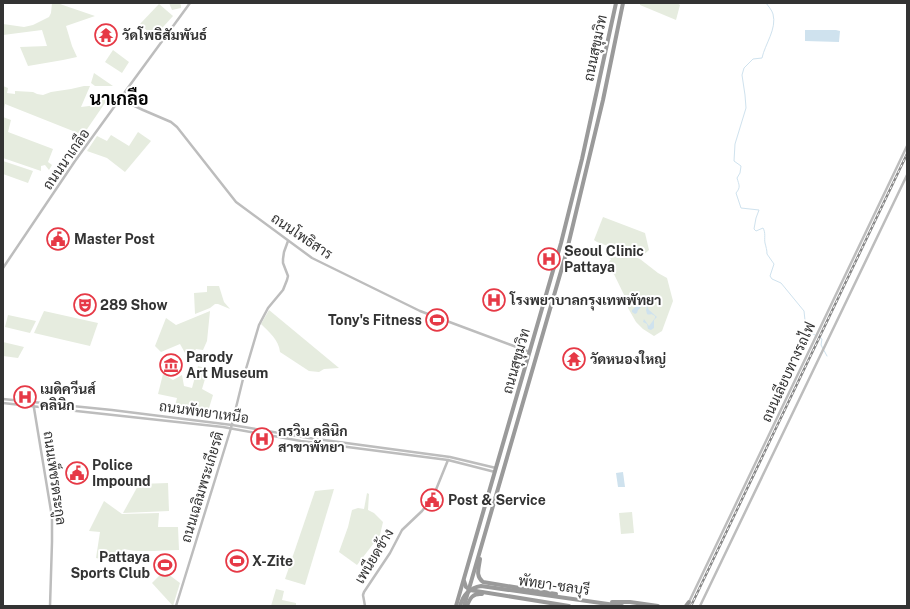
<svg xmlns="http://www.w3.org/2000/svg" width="910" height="609" viewBox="0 0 910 609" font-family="'Public Sans',Sarabun,sans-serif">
  <rect width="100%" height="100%" fill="#fff"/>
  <g fill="#e6ecdf">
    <polygon points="52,3 57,3 95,16 66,26 72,46 77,57 63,60 28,66 20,47 47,46 42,30 3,35 3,24 24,27 33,25 49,17 51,13"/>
    <polygon points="169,3 179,3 181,5 181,8 172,10"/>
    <polygon points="640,3 677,3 680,5 676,20 640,5"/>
    <polygon points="159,4 173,16 154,37 140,24"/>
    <polygon points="113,50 129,62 122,73 105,62"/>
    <polygon points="94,73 113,86 95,86 91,83"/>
    <polygon points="3,86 8,88 7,93 15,94 15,91 33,92 37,94 43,95 51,92 71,89 84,86 90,86 81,107 97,105 100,98 107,100 83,135 5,104 3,114"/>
    <polygon points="3,117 11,120 8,132 53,149 48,162 52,165 49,170 45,165 41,166 41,171 3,158 3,124 4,120 3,120"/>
    <polygon points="138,132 151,141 125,172 107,158 87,151 97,136 107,141 111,135 129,146"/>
    <polygon points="3,161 33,171 28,183 3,174"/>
    <polygon points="603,217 645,233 649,250 640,258 597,242 594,240"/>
    <polygon points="612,248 640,259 658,273 667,278 673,301 662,331 654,336 643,329 636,322 628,308 627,301 611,268 607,265 611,259 606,256"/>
    <polygon points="207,286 219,286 224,302 230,309 218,304 215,304 210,308 195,314 194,293 207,292"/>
    <path d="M269,310L339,368L324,369L319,372L309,371L280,352C279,340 269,332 261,324Z"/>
    <polygon points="44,311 98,323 90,346 34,333"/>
    <polygon points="210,311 207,341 203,350 196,349 189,360 180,344 161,352 155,346 166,318 176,325"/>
    <polygon points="8,315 36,321 30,333 5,327"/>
    <polygon points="3,342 24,347 18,358 3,356"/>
    <polygon points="198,366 208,369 202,389 213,395 206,418 173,414 177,398 158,394 163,374 173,380 182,375 184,386 192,388"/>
    <polygon points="168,483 169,511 123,513 139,484"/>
    <polygon points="334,489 305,585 285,579 315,491"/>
    <polygon points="367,493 369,494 368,510 374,513 383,522 380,535 357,565 339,552 348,527 352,510 358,508 364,509"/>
    <path d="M104,501L122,514L159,513L158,527H178L179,550C163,550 140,553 124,549L118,562L96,558L100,532L89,531Z"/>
    <polygon points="632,512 634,533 621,534 619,513"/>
    <polygon points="164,571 180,583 173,606 152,583"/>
    <polygon points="276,589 284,591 282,600 296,603 296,606 271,606"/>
  </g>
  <g fill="#cfe2ee">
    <polygon points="805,30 836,30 840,31 839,42 805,41"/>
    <path d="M643,301L645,302L649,310L657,317L654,320V328L651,330L648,329L647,324L643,322L644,319L649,326L655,318V316C650,312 650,316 647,314L646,310L647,307H641L638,310L637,313L635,314L632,312V310Z"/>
    <polygon points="623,472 625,487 618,487 616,473"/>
  </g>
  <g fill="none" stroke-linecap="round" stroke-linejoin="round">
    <g stroke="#cfe2ee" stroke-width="1">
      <path d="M766,3C768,6 772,10 773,14C777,29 765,44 762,58L753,59L744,68L742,75L745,95L746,108L735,144L734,161L741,166L740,173L737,178C739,185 741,187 736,193L741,208L759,210L756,218L754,229L756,231L763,228C766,233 764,238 765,243C766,247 767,250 767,254L774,264L770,276L772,279L781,283L804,311L806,330L815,335"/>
      <polyline points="818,337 822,339 821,345 827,356"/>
    </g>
    <path stroke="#cfe2ee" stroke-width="2" d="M645,302C650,299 656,295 661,300"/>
    <g stroke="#bdbdbd" stroke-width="2.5">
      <polyline points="120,99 143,110 171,122 177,127 236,202 312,258 420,311 530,352"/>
      <polyline points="3,268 75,161 130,85 190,3"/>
      <polyline points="3,399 112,410 232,425 309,438 450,457 496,468"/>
      <polyline points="33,402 52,517 52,542 50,606"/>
      <polyline points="3,403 223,427 301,441 448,460 495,472"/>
      <polyline points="689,602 907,146"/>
      <polyline points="176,606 231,428 243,379 259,325 268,308 283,290 287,280 288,276 283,263 283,259 284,252 288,241"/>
      <polyline points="365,606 363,595 364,592 390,553 402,530 422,511 433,497 448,460"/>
      <polyline points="700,606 907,175"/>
    </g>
    <g stroke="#9a9a9a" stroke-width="4">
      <path d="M480,559C479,568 475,576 483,582L556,594"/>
      <polyline points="464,581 466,587 470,590 569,606"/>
      <polyline points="612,602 630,602 658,606"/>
      <polyline points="456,606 561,243 582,159 616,3"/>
      <path d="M460,606C463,595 469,588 481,586L622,606"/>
      <polyline points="464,606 566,254 603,100 623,3"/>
      <path d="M467,606C470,598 473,593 482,594"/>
      <polyline points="686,606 689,602"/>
    </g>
    <g stroke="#888" stroke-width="2.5">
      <polyline id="rail" points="691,606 907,154"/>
    </g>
    <use href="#rail" stroke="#fff" stroke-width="1" stroke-dasharray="3" stroke-linecap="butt"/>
  </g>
  <defs>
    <g id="temple-ring" transform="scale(1.15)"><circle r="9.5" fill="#fff" stroke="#e63946" stroke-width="1.5"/><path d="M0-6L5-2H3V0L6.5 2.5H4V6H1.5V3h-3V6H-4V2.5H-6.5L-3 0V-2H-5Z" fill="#e63946"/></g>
    <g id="civic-ring" transform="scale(1.15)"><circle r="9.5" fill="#fff" stroke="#e63946" stroke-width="1.5"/><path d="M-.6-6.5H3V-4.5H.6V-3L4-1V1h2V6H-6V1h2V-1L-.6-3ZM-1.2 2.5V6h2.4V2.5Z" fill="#e63946"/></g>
    <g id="hospital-ring" transform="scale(1.15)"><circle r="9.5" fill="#fff" stroke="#e63946" stroke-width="1.5"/><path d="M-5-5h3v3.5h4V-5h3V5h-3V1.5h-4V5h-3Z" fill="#e63946"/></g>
    <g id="theatre-ring" transform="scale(1.15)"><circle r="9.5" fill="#fff" stroke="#e63946" stroke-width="1.5"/><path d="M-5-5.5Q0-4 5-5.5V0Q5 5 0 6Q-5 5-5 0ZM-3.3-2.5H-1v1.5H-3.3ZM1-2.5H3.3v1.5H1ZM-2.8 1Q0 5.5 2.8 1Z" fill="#e63946"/></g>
    <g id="stadium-ring" transform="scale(1.15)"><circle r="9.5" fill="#fff" stroke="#e63946" stroke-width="1.5"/><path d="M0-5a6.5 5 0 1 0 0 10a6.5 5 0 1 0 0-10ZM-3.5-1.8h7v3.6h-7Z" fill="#e63946"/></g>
    <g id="museum-ring" transform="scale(1.15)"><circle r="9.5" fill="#fff" stroke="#e63946" stroke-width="1.5"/><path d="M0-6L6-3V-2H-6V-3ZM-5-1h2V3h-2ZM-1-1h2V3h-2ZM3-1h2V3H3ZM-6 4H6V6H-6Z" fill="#e63946"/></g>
  </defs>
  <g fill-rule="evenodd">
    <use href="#temple-ring" x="106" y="35"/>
    <use href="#civic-ring" x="58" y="239"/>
    <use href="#hospital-ring" x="549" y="259"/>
    <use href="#hospital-ring" x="494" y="300"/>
    <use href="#theatre-ring" x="85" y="305"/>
    <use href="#stadium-ring" x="437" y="320"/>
    <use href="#temple-ring" x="574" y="359"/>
    <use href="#museum-ring" x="171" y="365"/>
    <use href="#hospital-ring" x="25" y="397"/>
    <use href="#hospital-ring" x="262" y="439"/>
    <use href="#civic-ring" x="77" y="473"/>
    <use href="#civic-ring" x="432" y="500"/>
    <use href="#stadium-ring" x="237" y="561"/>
    <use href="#stadium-ring" x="165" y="565"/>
  </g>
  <g text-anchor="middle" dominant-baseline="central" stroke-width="4" stroke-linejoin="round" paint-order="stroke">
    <g font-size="14" font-weight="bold" fill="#333" stroke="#fff" text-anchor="start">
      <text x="122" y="35">วัดโพธิสัมพันธ์</text>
      <text x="74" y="239">Master Post</text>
      <text x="564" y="251">Seoul Clinic<tspan x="564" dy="16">Pattaya</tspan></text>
      <text x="510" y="300">โรงพยาบาลกรุงเทพพัทยา</text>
      <text x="100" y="305">289 Show</text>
      <text x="422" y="320" text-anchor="end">Tony's Fitness</text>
      <text x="186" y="357">Parody<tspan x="186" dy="16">Art Museum</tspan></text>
      <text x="590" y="359">วัดหนองใหญ่</text>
      <text x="40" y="389">เมดิควีนส์<tspan x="40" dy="16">คลินิก</tspan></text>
      <text x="278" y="431">กรวิน คลินิก<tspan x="278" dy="16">สาขาพัทยา</tspan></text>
      <text x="92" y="465">Police<tspan x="92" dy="16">Impound</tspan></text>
      <text x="448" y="500">Post &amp; Service</text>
      <text x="150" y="557" text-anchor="end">Pattaya<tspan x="150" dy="16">Sports Club</tspan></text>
      <text x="252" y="561">X-Zite</text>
    </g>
    <g font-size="14" fill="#333" stroke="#fff">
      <text transform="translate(595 48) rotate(-78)">ถนนสุขุมวิท</text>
      <text transform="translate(66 159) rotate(-55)">ถนนนาเกลือ</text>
      <text transform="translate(302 236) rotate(34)">ถนนโพธิสาร</text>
      <text transform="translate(516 361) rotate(-74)">ถนนสุขุมวิท</text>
      <text transform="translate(788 372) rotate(-65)">ถนนเลียบทางรถไฟ</text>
      <text transform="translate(204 412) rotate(8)">ถนนพัทยาเหนือ</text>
      <text transform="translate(55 478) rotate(82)">ถนนเพ็ชรตระกูล</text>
      <text transform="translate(202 487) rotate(-73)">ถนนเฉลิมพระเกียรติ</text>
      <text transform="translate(374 556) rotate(-59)">เพนียดช้าง</text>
      <text transform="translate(554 585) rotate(8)">พัทยา-ชลบุรี</text>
    </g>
    <g font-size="18" font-weight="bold" fill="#000" stroke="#fff">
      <text x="119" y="98">นาเกลือ</text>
    </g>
  </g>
  <rect width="910" height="609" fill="none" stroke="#333333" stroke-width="8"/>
</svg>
